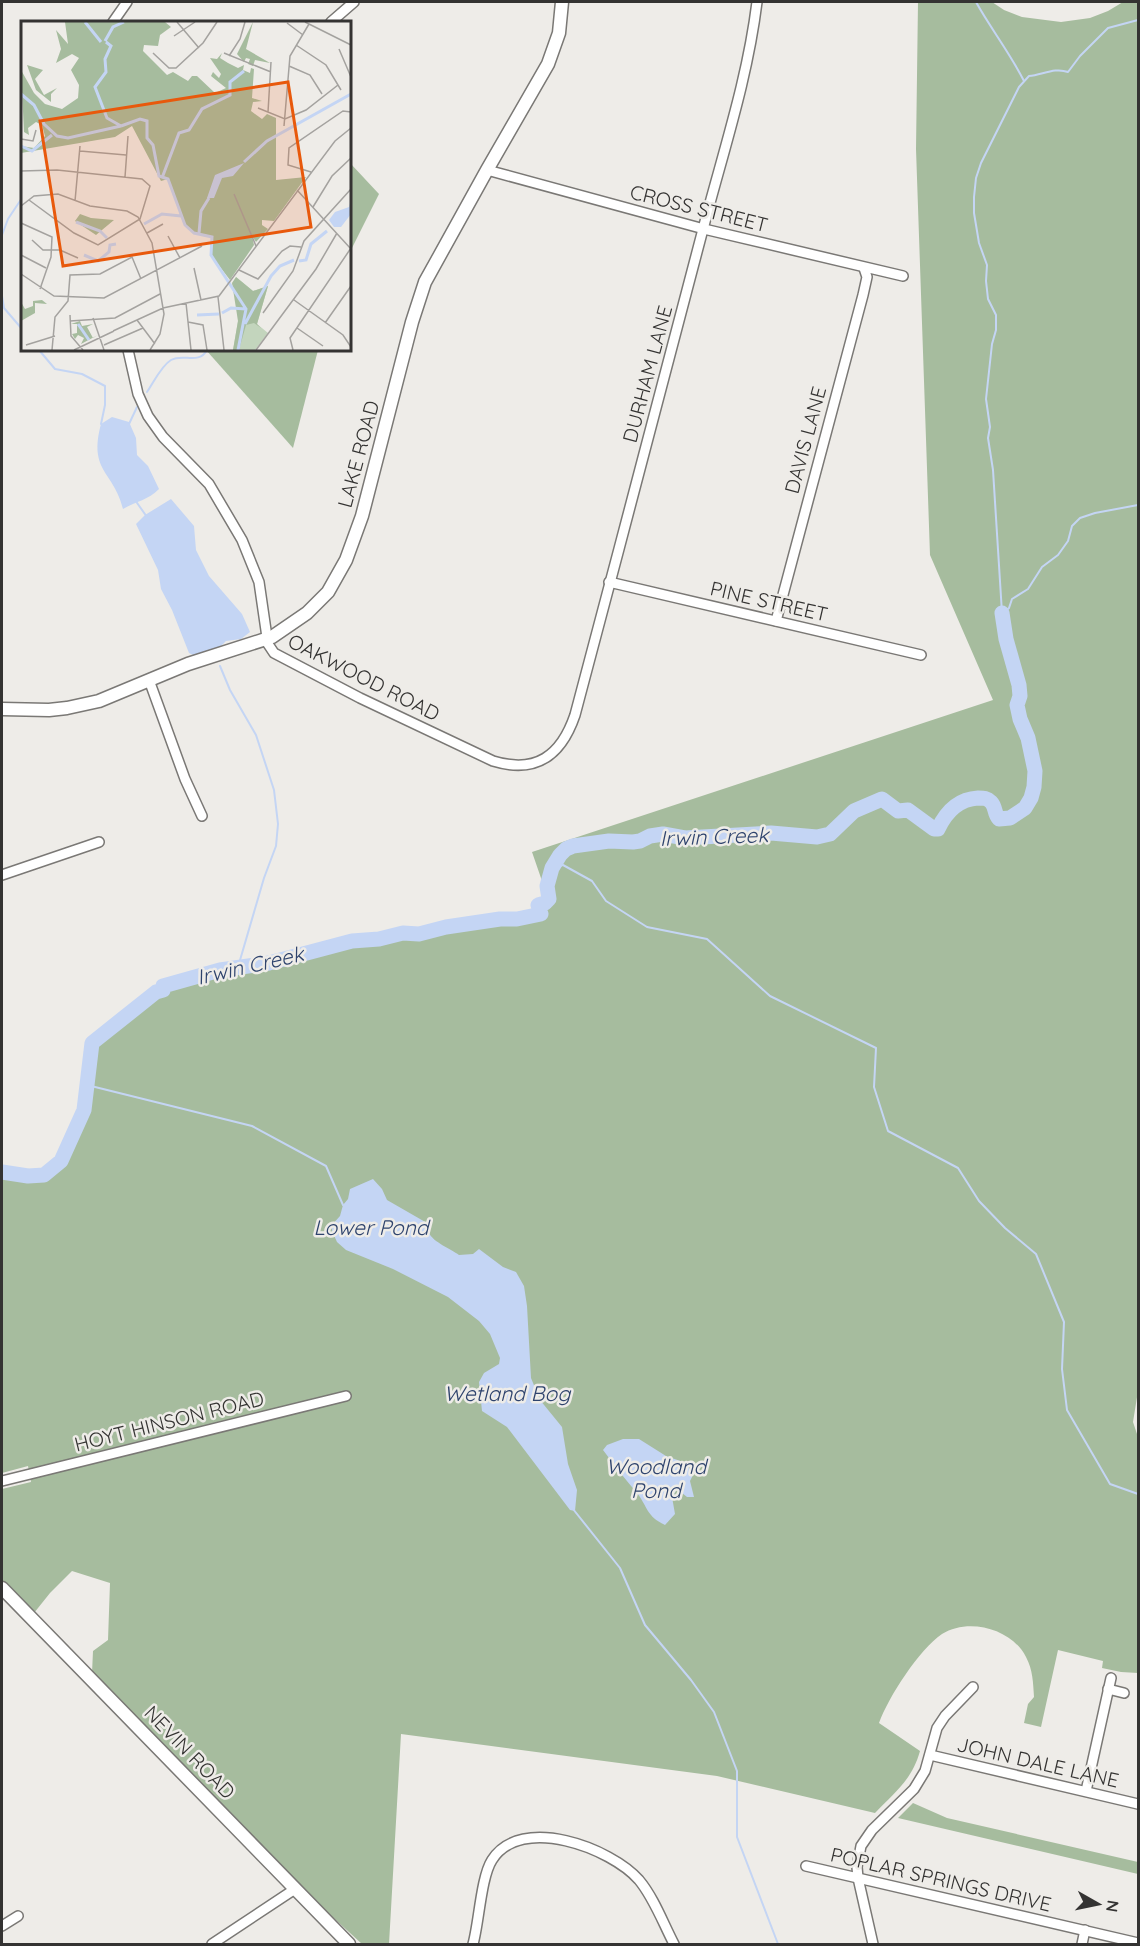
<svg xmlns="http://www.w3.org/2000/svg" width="1140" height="1946" viewBox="0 0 1140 1946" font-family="Quicksand,sans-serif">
  <rect width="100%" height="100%" fill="#eeece8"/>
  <g fill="#a6bc9e">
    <path d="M918,2H992L1004,10L1022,17L1061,22L1090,18L1108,11L1123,2H1138V1391L1133,1422L1138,1437V1673L1121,1672L1102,1668L1103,1661L1058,1650L1041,1727L1024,1723L1028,1704L1034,1697C1033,1683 1033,1670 1026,1657C1012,1629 969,1617 942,1634C919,1650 889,1696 879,1723L920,1751C912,1780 895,1792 875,1813L717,1776L401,1734L389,1944H362L301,1888L92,1673L93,1651L108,1640L110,1583L72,1571L50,1593L34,1613L2,1581V1489L31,1482L28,1466L2,1473V1172L28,1176L44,1175L61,1161L84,1110L92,1043L156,992L163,990V986L220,970L269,963L352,941L379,939L403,933L419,934L446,927L500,919H517L541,914L551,907L532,852L993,700L930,555L916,149Z"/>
    <polygon points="350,163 379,194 350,252"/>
    <polygon points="206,350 318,350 293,448"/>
    <polygon points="913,1803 947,1818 1138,1862 1138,1874 898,1818"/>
  </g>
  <g fill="#c4d5f4">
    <path d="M112,417L129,422L136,438L137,455L148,466L159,489C148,500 137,501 123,509C114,471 88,472 101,424Z"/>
    <polygon points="171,499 194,526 196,550 209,576 242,614 250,632 241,639 226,641 214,653 199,658 189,653 172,610 161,589 158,570 136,524 145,515"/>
    <path d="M373,1179L382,1189L387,1200L427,1223C427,1224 428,1232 429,1233C433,1242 451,1249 459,1255L473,1254L479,1249L503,1267L516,1272L524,1286L527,1306L531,1378L540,1400L562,1427L568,1464L577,1490L575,1511L570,1510L507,1427L482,1411L479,1382L484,1373L499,1364L500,1358L490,1334L479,1321L448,1297L393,1269L346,1250L337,1242L332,1231V1225L340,1216L343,1205L348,1199L350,1189Z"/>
    <path d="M623,1439H639L666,1456L686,1463L693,1475L690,1481L694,1497H687L677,1489L672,1497L675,1514L665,1525C646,1516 648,1507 637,1493C625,1479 614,1465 603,1450L607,1445Z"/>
  </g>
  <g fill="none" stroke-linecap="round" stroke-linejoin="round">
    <g stroke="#c4d5f4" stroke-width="2">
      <path d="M976,2C991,29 1010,53 1024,81"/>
      <polyline points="2,235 8,219 22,198"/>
      <polyline points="2,296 4,308 22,329"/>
      <polyline points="39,350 55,369 82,374 105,386 105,405 101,424"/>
      <path d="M147,392C154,382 161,366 171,360C183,353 199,365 207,350"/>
      <polyline points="129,424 137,407"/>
      <polyline points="135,500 147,517"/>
      <path d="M1002,613L993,470L988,438L990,427L986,399L992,344L996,330V315L988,299L986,281L987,265L979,243L974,213V197L976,178L981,163L1019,87L1029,76C1042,75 1055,67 1068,72L1080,56L1108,28L1138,20"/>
      <polyline points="1003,613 1009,608 1012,599 1028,589 1042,567 1058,555 1068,541 1072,526 1080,518 1095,513 1138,505"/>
      <polyline points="220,666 230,690 256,735 274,790 278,824 276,846 264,878 238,967"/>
      <polyline points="552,868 563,865 592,881 606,901 647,927 707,939 770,996 876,1048 874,1087 888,1131 958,1168 979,1201 1005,1228 1036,1254 1064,1322 1062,1369 1067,1410 1110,1484 1138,1494"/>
      <polyline points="87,1085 252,1126 326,1166 343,1205"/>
      <polyline points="573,1509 620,1568 645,1625 691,1680 714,1712 737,1771 737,1837 778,1944"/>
    </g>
    <path stroke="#c4d5f4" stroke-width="15" d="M2,1172L28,1176L44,1175L61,1161L84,1110L92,1043L156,992L163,990V986L220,970L269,963L352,941L379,939L403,933L419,934L446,927L500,919H517L541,914L538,905L545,903L549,899L547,886L552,868L560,855L566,849L573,846L609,841L633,842L640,841L650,836L663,834L685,838L771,833L817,837L830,834L854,811L882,799L898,811L908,810L934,829H938C946,812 959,799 978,798C984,798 987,798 991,802C996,807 994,814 999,819L1010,818L1025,808L1031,798L1034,787L1035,771L1028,738L1020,719L1017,705L1020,696L1019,685L1006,639L1002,613"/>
    <g stroke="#7a7875" stroke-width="12">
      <g id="street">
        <polyline points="113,22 127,2"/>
        <polyline points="331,22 354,2"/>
        <polyline points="487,170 704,229 903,276"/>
        <path d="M128,350L138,394L148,416L163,437L209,484L242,540L259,582L268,644L274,653L360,698L493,761C536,774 561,756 575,715C619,548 664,381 707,214C726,143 748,75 757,2"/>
        <polyline points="609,582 921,655"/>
        <polyline points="776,621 863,295 867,277 864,268"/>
        <polyline points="149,680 185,779 202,816"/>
        <polyline points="2,875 99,842"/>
        <polyline points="2,1481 346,1396"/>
        <polyline points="1108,1689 1124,1693"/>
        <polyline points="930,1755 1138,1804"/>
        <polyline points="1086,1791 1111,1678"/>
        <polyline points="806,1866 1138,1943"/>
        <polyline points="2,1926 18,1916"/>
        <polyline points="212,1944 295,1889"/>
        <path d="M473,1944C479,1923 481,1877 492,1860C521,1814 611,1848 639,1880C654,1898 663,1923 674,1944"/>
        <polyline points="873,1944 858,1878 857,1867 861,1846 872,1830 914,1789 925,1771 937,1728 945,1716 973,1687"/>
        <polyline points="1082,1944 1085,1930"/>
      </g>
    </g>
    <g stroke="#7a7875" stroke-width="15">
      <g id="secondary">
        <polyline points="2,709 49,710 67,708 99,701 188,664 272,637 307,613 328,592 346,560 362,516 412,322 425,282 487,170 548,64 559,33 562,2"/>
        <polyline points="2,1588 349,1944"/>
      </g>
    </g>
    <use href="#street" stroke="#fff" stroke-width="9"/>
    <use href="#secondary" stroke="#fff" stroke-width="12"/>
  </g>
  <g text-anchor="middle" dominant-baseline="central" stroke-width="5" stroke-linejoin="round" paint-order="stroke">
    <g font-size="20" fill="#343332" stroke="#eeece8">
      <text transform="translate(699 208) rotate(14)">CROSS STREET</text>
      <text transform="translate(647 374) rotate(-75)">DURHAM LANE</text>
      <text transform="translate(805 440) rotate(-75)">DAVIS LANE</text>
      <text transform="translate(358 454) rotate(-75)">LAKE ROAD</text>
      <text transform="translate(769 601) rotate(13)">PINE STREET</text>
      <text transform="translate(364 677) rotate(27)">OAKWOOD ROAD</text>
      <text transform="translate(169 1421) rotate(-14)">HOYT HINSON ROAD</text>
      <text transform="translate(190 1752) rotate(46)">NEVIN ROAD</text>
      <text transform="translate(1038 1762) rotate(13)">JOHN DALE LANE</text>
      <text transform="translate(941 1879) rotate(13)">POPLAR SPRINGS DRIVE</text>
    </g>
    <g font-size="21" font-style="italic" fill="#2e436d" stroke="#eeece8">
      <text transform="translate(714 836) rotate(-2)">Irwin Creek</text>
      <text transform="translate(250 965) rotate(-13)">Irwin Creek</text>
      <text x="371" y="1227">Lower Pond</text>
      <text x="507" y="1393">Wetland Bog</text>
      <text x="656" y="1466">Woodland<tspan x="656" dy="24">Pond</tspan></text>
    </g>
  </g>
  <g transform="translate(21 21)">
    <rect width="330" height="330" fill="#eeece8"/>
    <path d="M215,256L232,270L247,265L236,303L247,312L234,329H212L217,300Z" fill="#c3d5bd"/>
    <path d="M44,1H144L150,6L139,14L137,25L123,24L122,30L146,54L152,51L167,60L171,55H176L194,72L205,67L190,55L192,51L198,57L200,53L189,37L196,38L201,32L199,37L207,42L217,47L223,44L222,49L229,52L230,47L233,48L231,77L241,80L232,81L230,90L241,98L246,93L255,97V159L285,156L253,200L241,199V204L247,208L235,221L231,215L233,224L209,259L190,234L191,216L173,212L164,204L147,158L140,160L111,105L94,116L0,132V125L13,127L24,115L21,104L15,101L7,107L8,114L3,111L0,49L13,72L24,83L41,88L57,77L58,64L50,49L58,37L51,33L35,42L40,28L35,9L47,23ZM232,1L225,28L249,42L234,39L232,45L227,43L229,38L225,37L223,41L216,33ZM6,44L22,49L14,58L23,74L36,67L30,73V81L15,69ZM59,193L70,197L93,199L75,214L54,200ZM215,256L232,270L247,265L236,303L240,307L233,302L225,304L218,329H212L217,300L211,262ZM21,279L26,283L14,282V292L0,300V281L4,288L12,285V280ZM59,300L61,305L72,303L66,306L72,317L77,314L60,323L63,317L57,314L54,318L51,313L56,312V303H50Z" fill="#a6bc9e"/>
    <path d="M223,142L212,155L201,157L193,177H186L194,154ZM330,178V193L320,206H313L308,199L314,191L328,186Z" fill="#c4d5f4"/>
    <path fill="none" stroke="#c4d5f4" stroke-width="3" d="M64,1L80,21M84,20L92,6L103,1M85,21L90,25L84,38L85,51L74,66L86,97L100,105M0,73L13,84L23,103L36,115L47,117L100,105M100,105L119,98L126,100V117L132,124L138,155L147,158L164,204L173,212L191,216L190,234L225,288L217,329M0,125L11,130L31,114M223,141L246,120L330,73M141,157L158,112L168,109L181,88L209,74V61L223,50M55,201L79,210L86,217M123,203L141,193L160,195M178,212L180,190L188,177M63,234L77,240L88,231L89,224L95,223M278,240L285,239L290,223L306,210M201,292L210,287L225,288M176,294L198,293M57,303L68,319M224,303L250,255L259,245L273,239"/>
    <path fill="none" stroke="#a4a29f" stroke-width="1.5" d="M156,1L178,27M284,1L330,24M266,2L282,14M153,15L174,1M275,24L305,44L320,69M318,28L330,56M132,32L148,47H155L182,22L196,1M203,32L250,51M208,35L219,18L224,1M268,45L289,54L301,73M237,87L264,98L285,89L317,64M247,91L250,41M263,105L269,35L288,3M0,118L12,120L15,109M59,130L105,134M0,150L36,149L121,158L129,165L119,198L77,224L53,212L8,179M290,151L267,144L268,127L322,90L330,91M104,156L107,115M276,169L330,228M213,173L235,225M54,180L59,125M0,185L13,175L37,173L69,185L106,190L117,196L131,222L143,293L139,313L129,329M292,186L311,155L330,137M0,202L31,216L30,236L19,268M126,212L142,203M147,215L159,237M11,219L22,229H39L57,237M0,234L25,247M173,247L180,279M218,249L237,258L261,230L269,225L280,226M0,253L33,275L83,277L181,225M197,276L203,329M273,279L322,314L330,326M165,282L170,329M242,292L272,250L283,220L330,168M49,294L50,315L62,329M72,297L83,329M116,299L134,323M49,300L94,297L139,273M167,301L182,304L186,329M304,302L330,265M276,307L302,325M92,310L142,287L198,275L314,120L330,107M5,324L34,315M83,324L122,307M31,329L34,296L47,280L49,254L79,253L111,236L120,258M53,329L93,310M235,329L295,248L316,212M272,329L269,317L330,227"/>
    <path fill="#e8590c" fill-opacity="0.15" stroke="#e8590c" stroke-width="3" d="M267,61L290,206L42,245L19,100Z"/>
    <rect width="330" height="330" fill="none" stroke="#343332" stroke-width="3"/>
  </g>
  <rect width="1140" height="1946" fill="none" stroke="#343332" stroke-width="6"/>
  <g transform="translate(1098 1904) rotate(99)" stroke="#eeece8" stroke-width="4.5" paint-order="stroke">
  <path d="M0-4.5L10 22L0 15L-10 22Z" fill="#343332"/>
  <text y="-9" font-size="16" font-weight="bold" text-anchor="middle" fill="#343332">N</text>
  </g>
</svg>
